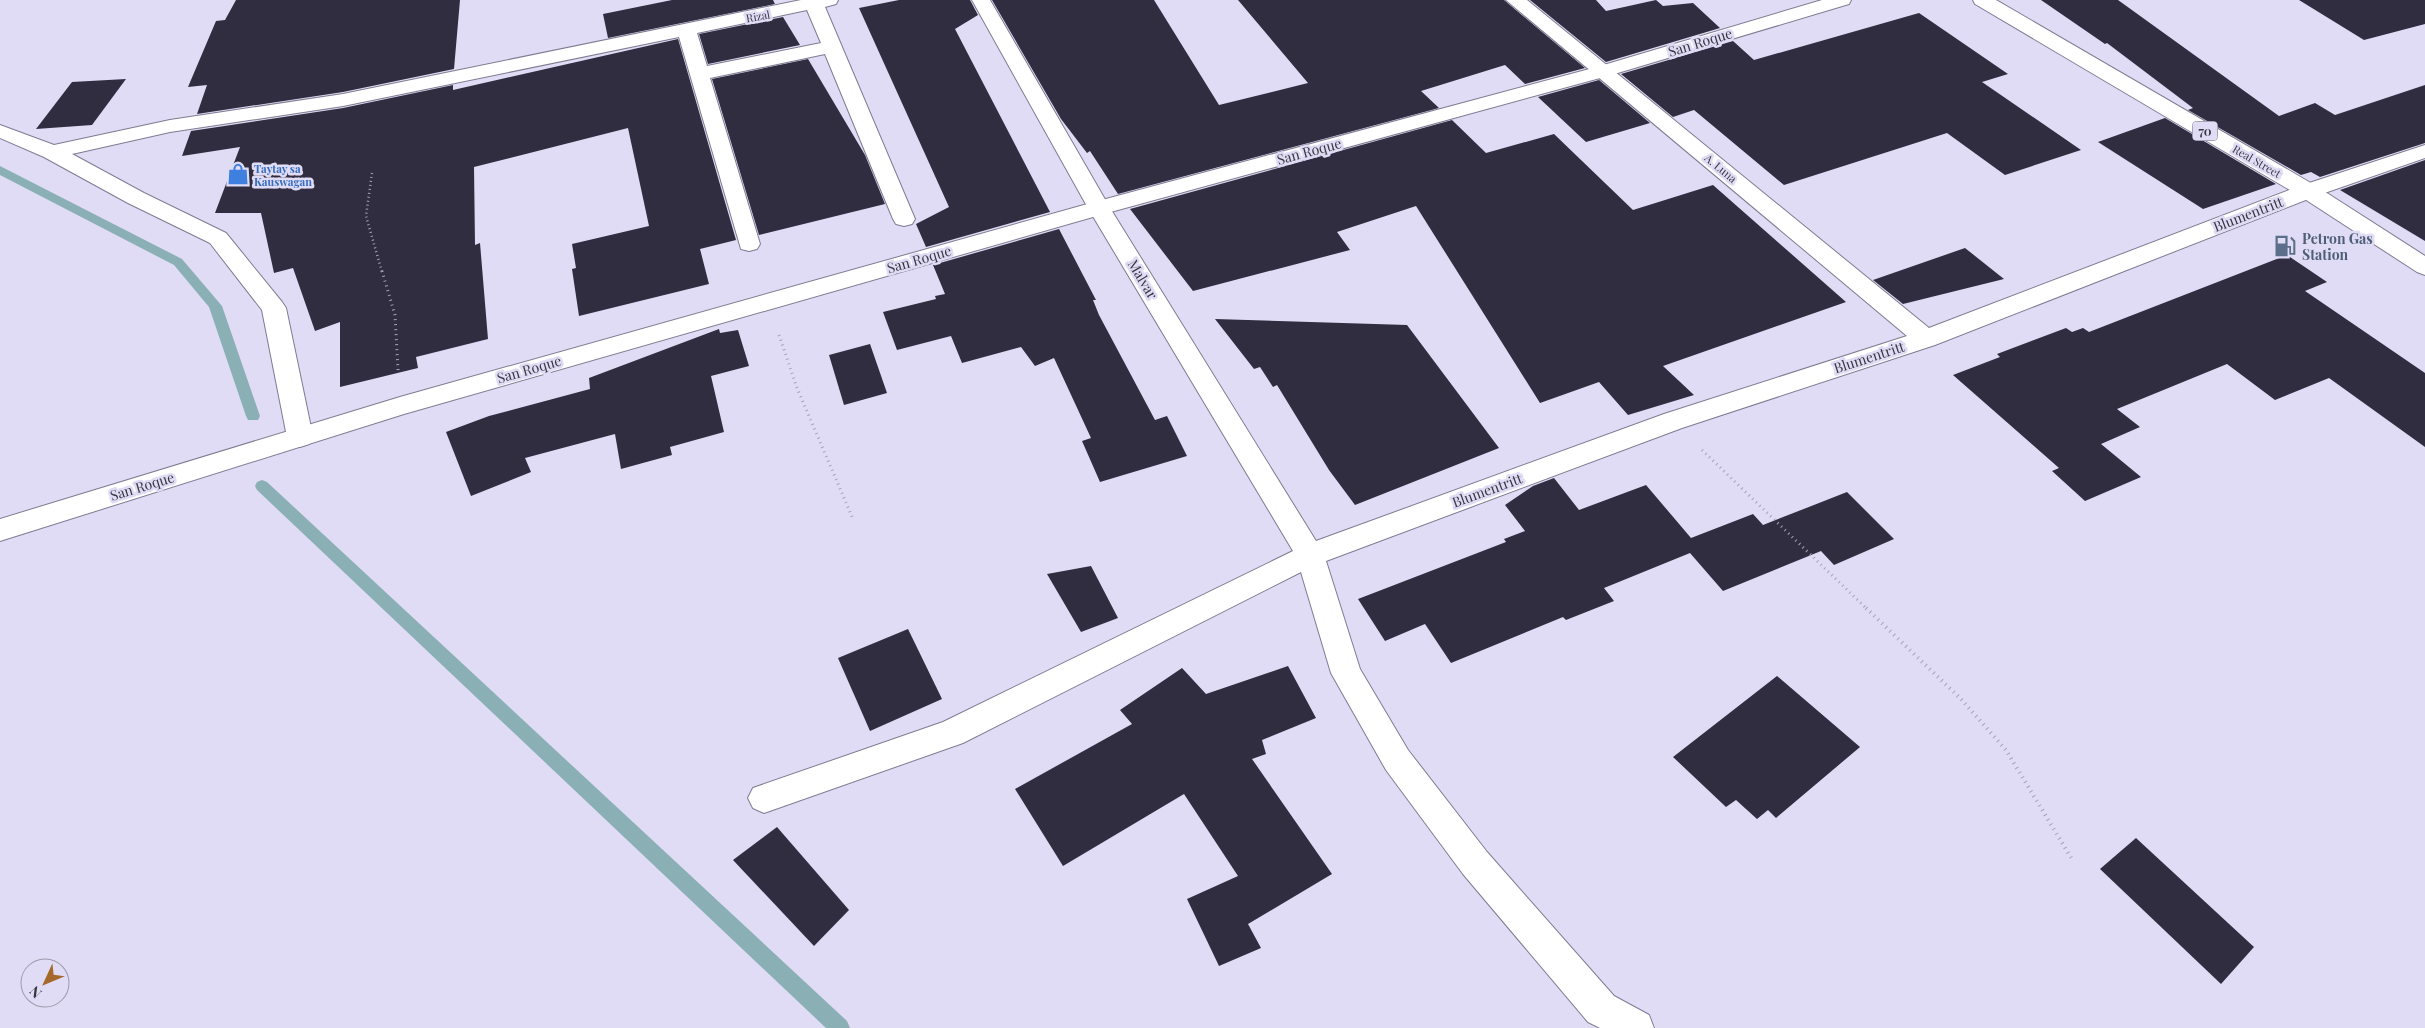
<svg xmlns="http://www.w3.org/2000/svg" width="2425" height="1028" viewBox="0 0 2425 1028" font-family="'Playfair Display',serif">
  <rect width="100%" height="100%" fill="#e0dcf5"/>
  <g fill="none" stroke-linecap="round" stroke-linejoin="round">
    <g fill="#8ab0b6" fill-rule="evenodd">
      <polygon points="0,166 182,259 222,306 260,416 258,420 248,420 246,416 209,307 174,265 0,175"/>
      <polygon points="262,480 267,482 847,1021 850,1028 826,1028 257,490 255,486 257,482"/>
    </g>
  </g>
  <g fill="#302d40">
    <polygon points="236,0 460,0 454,69 343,92 197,114 207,85 188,87 216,21 225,20"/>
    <polygon points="672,0 773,0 775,4 608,38 603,14"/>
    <polygon points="899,0 970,0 978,15 955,29 1050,212 926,247 916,224 949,207 859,8"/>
    <polygon points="992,0 1154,0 1219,105 1308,83 1238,0 1504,0 1585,68 1525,84 1505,65 1421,91 1439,108 1118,194 1090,151 1087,153 1061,119"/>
    <polygon points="1530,0 1596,0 1606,11 1656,0 1663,6 1693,3 1720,28 1606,62"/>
    <polygon points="2041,0 2118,0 2279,116 2315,103 2335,115 2425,85 2425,143 2320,177 2311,172 2301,175 2188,110 2193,108 2107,43 2105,44"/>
    <polygon points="2299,0 2425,0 2425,24 2364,40"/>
    <polygon points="1919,13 2008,74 1982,82 2081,150 2005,175 1947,133 1784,185 1694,110 1673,117 1621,74 1733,41 1754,60"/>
    <polygon points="783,17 800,45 708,64 699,34"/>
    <polygon points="678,39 736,240 700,249 709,284 579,316 572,269 576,268 572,244 649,226 628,128 474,167 475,245 480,243 488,339 416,357 418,368 340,387 340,322 315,331 293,268 274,273 261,213 215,213 240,147 182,156 191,131 343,108 453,85 453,90"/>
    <polygon points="808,59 865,155 885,204 759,235 712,79"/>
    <polygon points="126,79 92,125 36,129 72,82"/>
    <polygon points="1599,80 1650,123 1586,142 1538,97"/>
    <polygon points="2165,118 2276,184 2203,209 2098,142"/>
    <polygon points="1452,120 1486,153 1554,134 1633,210 1713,185 1846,302 1663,366 1694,395 1628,415 1599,382 1540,403 1416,206 1337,232 1350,250 1193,291 1130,209"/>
    <polygon points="2425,160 2425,241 2340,190"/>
    <polygon points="1059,229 1096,300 1093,300 1099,315 1155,420 1167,416 1187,456 1100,482 1082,441 1091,438 1054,358 1035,366 1021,347 962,363 951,336 897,350 883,312 936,299 935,296 945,294 933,265"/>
    <polygon points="1965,248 2004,279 1903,304 1873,280"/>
    <polygon points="2287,255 2327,282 2305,291 2425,373 2425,447 2329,378 2275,400 2227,364 2117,409 2140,427 2101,444 2141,477 2085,501 2052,471 2059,468 1953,375 2000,357 1997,354 2066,328 2072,332 2083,328 2089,332"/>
    <polygon points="1215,319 1407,325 1499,448 1355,505 1329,470 1277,385 1273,387 1260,367 1254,369"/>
    <polygon points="719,329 720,333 738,330 749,366 711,376 724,432 670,447 672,455 621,469 615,434 525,458 531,472 471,496 446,432 489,416 590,389 589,378"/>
    <polygon points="870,344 887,393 844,405 829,355"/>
    <polygon points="1554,478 1579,510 1646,485 1691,538 1753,514 1763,525 1847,492 1894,539 1834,565 1821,551 1723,591 1690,553 1604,588 1614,601 1566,620 1563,617 1451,663 1425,624 1385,641 1358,599 1506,542 1504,539 1525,531 1505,505 1533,486"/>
    <polygon points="1091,566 1118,618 1081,632 1047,574"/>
    <polygon points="908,629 942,699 870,731 838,658"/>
    <polygon points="1288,666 1316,718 1262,740 1266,754 1252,759 1332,874 1248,924 1261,948 1219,966 1187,899 1238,876 1184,794 1063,866 1015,789 1132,724 1120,710 1182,668 1206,694"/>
    <polygon points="1777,676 1860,747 1776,818 1768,810 1757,819 1736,800 1726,807 1673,757"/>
    <polygon points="777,827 849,910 814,946 733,860"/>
    <polygon points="2136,838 2254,947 2221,984 2100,869"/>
  </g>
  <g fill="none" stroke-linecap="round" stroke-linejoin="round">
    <g stroke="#7f7b91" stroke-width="2">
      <g id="minor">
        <path d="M801,0H838L836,4L825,7L915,219L912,224L904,226L896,224L893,219L825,54L710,78L760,244L757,249L749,251L741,249L679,37L343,106L170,132L72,154L144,193L226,233L282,302L286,308L313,437L309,444L300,447L291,444L287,437L262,310L210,243L128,203L44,157L0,138V125L54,145L170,120L343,94ZM807,10L821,43L707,66L697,33Z"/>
        <polygon points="972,0 990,0 1110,208 1316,541 1664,414 1907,336 1506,0 1527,0 1929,328 2300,186 2425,145 2425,158 2316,196 1935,345 1682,428 1326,561 1360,669 1408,750 1487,852 1614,996 1649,1015 1654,1028 1600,1028 1588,1022 1463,874 1386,770 1331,673 1301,572 963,743 764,813 753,808 748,798 753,788 943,722 1293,551 1088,208"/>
      </g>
    </g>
    <g stroke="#7f7b91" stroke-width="2">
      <polygon id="tertiary" points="1822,0 1851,0 1849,4 1611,75 1107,213 404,414 0,541 0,519 400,397 1091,203 1597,67"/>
    </g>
    <g stroke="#7f7b91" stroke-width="2">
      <polygon id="trunk" points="1973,0 1996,0 2316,186 2425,256 2425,275 2417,272 2300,196 1975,4"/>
    </g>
    <polyline stroke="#a6a3b6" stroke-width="2.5" stroke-dasharray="1 3" stroke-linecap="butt" points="372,173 366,216 382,272"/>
    <g stroke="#a6a3b6" stroke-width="3" stroke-dasharray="1 4" stroke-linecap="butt">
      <polyline points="382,271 395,315 398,370"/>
      <polyline points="779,335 797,388 853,519"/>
      <polyline points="1702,450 1867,609"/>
    </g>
    <polyline stroke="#a6a3b6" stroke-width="4" stroke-dasharray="1 4.5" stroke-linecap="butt" points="1866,608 1961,699 2006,750 2073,861"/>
    <use href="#minor" fill="#fff" fill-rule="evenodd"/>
    <use href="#tertiary" fill="#fff" fill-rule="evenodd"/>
    <use href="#trunk" fill="#fff" fill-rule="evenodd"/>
  </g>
  <defs>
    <g id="shop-bare" transform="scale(1.725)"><path d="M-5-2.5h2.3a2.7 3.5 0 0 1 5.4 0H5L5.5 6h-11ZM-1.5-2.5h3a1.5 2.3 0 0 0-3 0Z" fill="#3f7fe0" stroke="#e0dcf5" stroke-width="2.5" paint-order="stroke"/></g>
    <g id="fuel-bare" transform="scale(1.725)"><path d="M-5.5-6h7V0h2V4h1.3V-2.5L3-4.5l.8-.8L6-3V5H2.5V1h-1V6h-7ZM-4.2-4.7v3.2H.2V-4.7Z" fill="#5c6f8a" stroke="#e0dcf5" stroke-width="2.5" paint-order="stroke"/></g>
  </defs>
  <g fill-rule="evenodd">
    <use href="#shop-bare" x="238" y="174"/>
    <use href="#fuel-bare" x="2285" y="246"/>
  </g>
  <g text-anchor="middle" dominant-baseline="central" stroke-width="5" stroke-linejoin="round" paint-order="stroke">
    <g font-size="11" fill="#37363f" stroke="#e0dcf5">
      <text transform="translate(758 16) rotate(-10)">Rizal</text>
      <text transform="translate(2257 161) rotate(30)">Real Street</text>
      <text transform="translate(1721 168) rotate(40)">A. Luna</text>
    </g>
    <g font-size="11" font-weight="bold" fill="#366cbe" stroke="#e0dcf5" text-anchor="start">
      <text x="254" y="168">Taytay sa<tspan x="254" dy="13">Kauswagan</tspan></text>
    </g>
    <rect fill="#e0dcf5" stroke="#6a6876" stroke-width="1" x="2192.5" y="121.5" width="25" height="19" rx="4"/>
    <g font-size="12" font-weight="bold" fill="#37363f">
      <text x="2205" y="131">70</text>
    </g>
    <g font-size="14" fill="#37363f" stroke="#e0dcf5">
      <text transform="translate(1700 42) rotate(-17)">San Roque</text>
      <text transform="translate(1309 151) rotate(-15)">San Roque</text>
      <text transform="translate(2248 214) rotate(-21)">Blumentritt</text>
      <text transform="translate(919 259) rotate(-16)">San Roque</text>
      <text transform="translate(1143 279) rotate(59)">Malvar</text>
      <text transform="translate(1869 357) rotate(-18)">Blumentritt</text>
      <text transform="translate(529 369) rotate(-16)">San Roque</text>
      <text transform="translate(142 486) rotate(-17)">San Roque</text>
      <text transform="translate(1487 490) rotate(-20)">Blumentritt</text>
    </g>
    <g font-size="14" font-weight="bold" fill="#4e5e75" stroke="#e0dcf5" text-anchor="start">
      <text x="2302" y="238">Petron Gas<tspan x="2302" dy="16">Station</tspan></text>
    </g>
  </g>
  <g transform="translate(45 983) rotate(226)"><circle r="24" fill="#e0dcf5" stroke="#9c9aac"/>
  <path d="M0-4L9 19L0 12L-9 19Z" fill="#a5692c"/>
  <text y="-8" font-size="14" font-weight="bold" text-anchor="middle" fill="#37363f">N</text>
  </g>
</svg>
